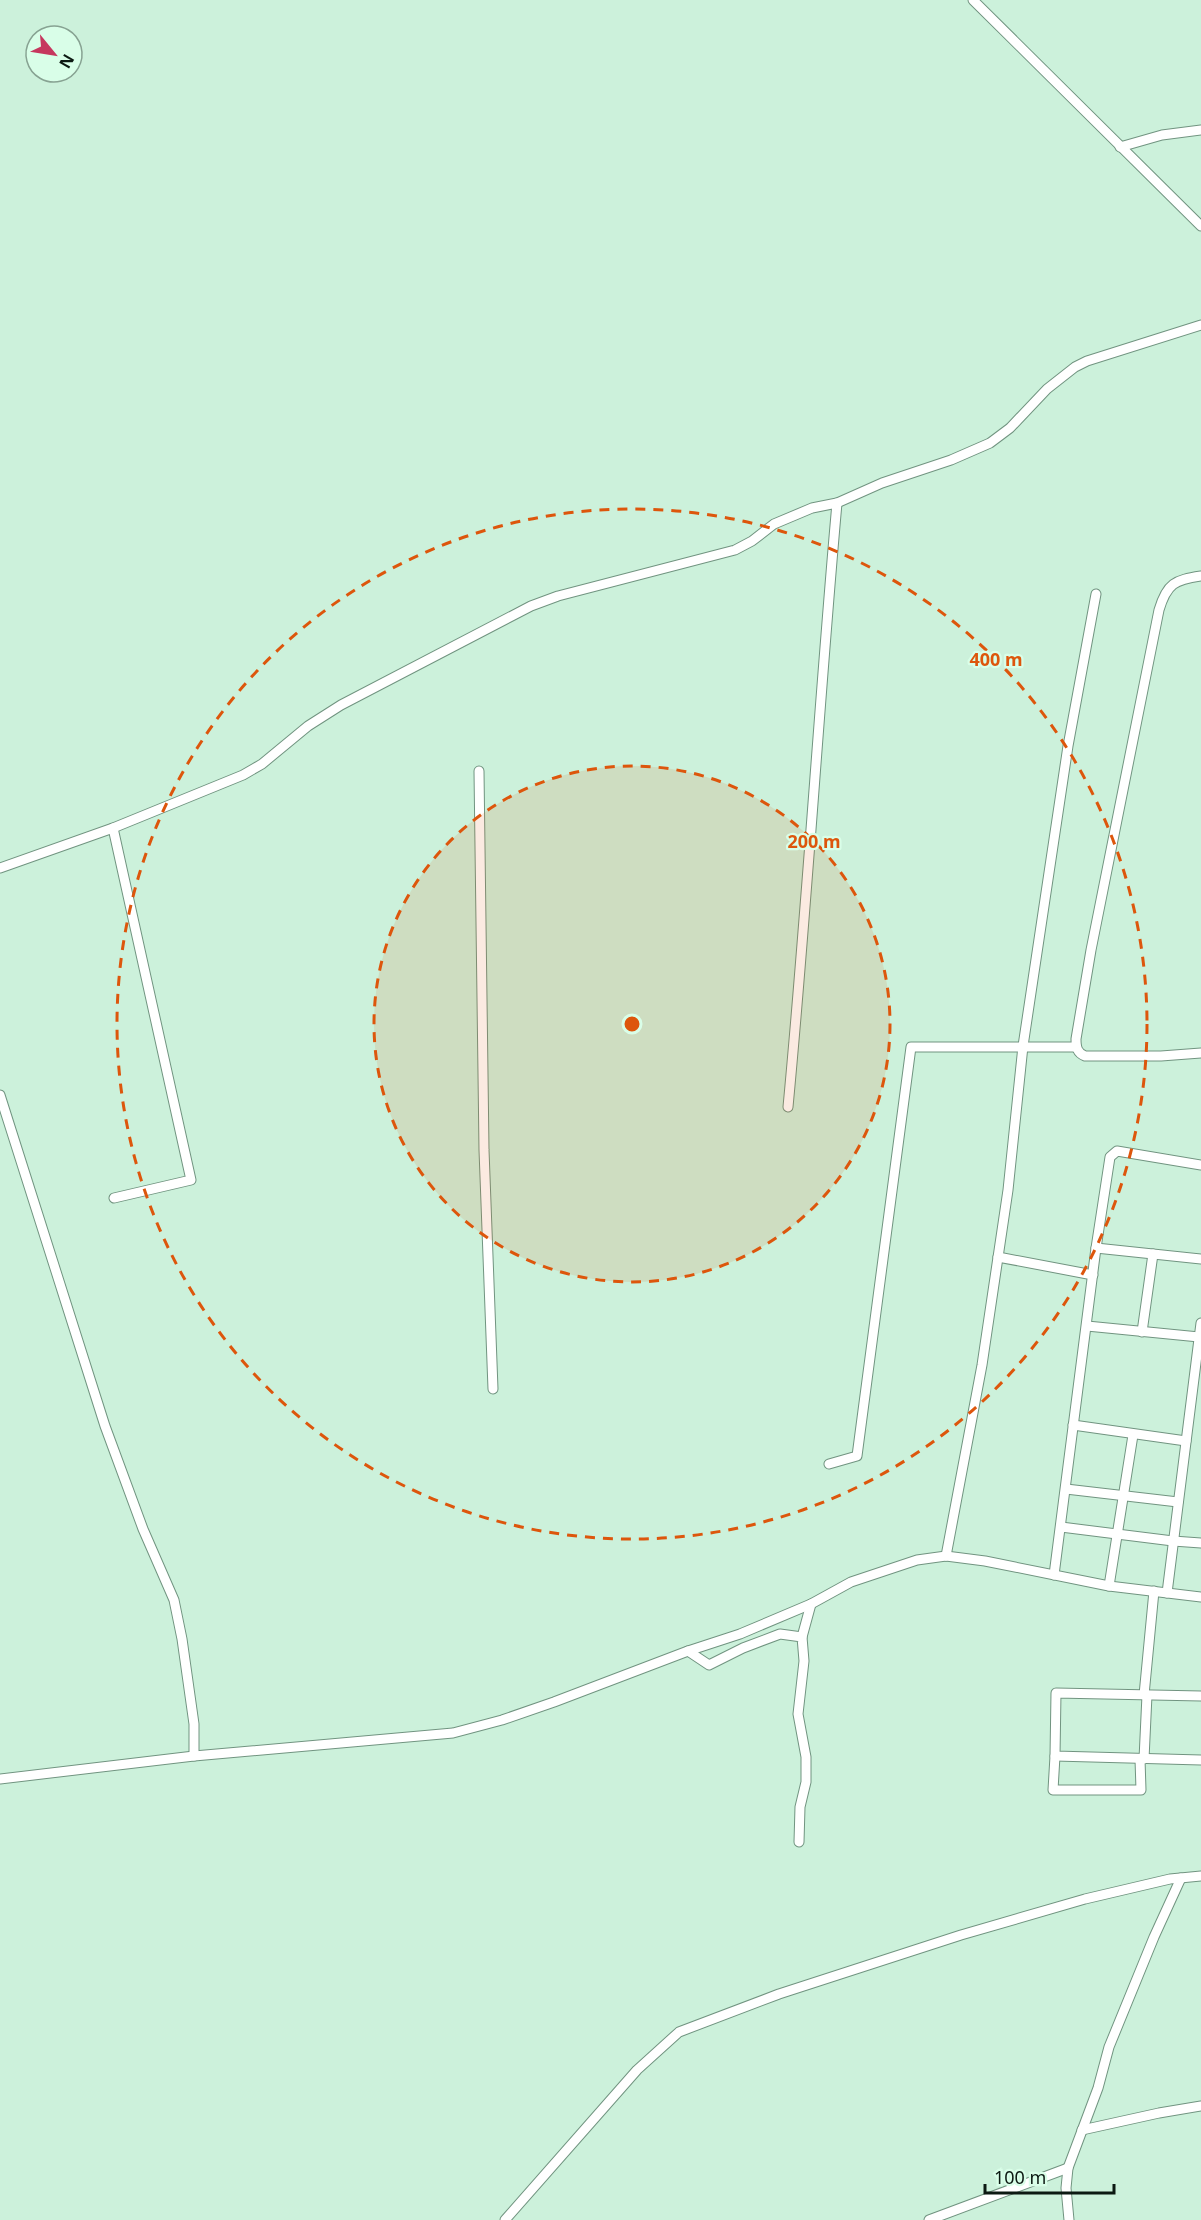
<svg xmlns="http://www.w3.org/2000/svg" width="1201" height="2220" viewBox="0 0 1201 2220" font-family="'Noto Sans',sans-serif">
  <rect width="100%" height="100%" fill="#ccf1db"/>
  <g fill="none" stroke-linecap="round" stroke-linejoin="round">
    <g stroke="#719480" stroke-width="11">
      <g id="minor">
        <polyline points="973,0 1201,226"/>
        <polyline points="1120,147 1162,135 1201,130"/>
        <path d="M1201,576C1175,580 1167,583 1159,610L1091,950L1076,1039C1076,1047 1077,1053 1085,1056H1161L1201,1053"/>
        <polyline points="479,771 484,1150 493,1389"/>
        <polyline points="113,828 191,1180 114,1198"/>
        <polyline points="0,868 113,828 243,775 262,764 308,726 341,705 531,606 558,596 735,550 752,541 774,524 812,508 837,503 882,483 951,460 990,443 1010,428 1047,389 1075,367 1087,361 1201,325"/>
        <polyline points="0,1095 105,1426 143,1529 174,1600 182,1639 194,1724 194,1756"/>
        <path d="M788,1107C807,906 819,704 837,503"/>
        <polyline points="1096,1248 1201,1259"/>
        <polyline points="998,1257 1093,1275"/>
        <polyline points="1087,1326 1199,1337"/>
        <polyline points="1142,1332 1153,1254"/>
        <polyline points="1073,1425 1186,1441"/>
        <polyline points="829,1464 857,1456 911,1047 1076,1047"/>
        <polyline points="1066,1489 1178,1502"/>
        <polyline points="1061,1527 1173,1541 1201,1543"/>
        <polyline points="946,1556 982,1365 1008,1190 1023,1046 1068,746 1096,594"/>
        <polyline points="1054,1575 1096,1248 1110,1157 1117,1151 1201,1165"/>
        <polyline points="1109,1586 1133,1435"/>
        <polyline points="1167,1593 1201,1323"/>
        <polyline points="802,1637 811,1604"/>
        <polyline points="688,1651 709,1665 743,1648 780,1634 802,1637 804,1661 798,1714 806,1757 806,1782 800,1807 799,1842"/>
        <polyline points="1144,1695 1154,1591"/>
        <polyline points="1201,1696 1056,1693 1055,1756 1201,1760"/>
        <polyline points="1055,1756 1053,1790 1141,1790 1140,1759"/>
        <polyline points="1144,1759 1147,1695"/>
        <polyline points="0,1779 194,1756 453,1733 502,1720 554,1702 688,1651 740,1634 811,1604 851,1582 917,1560 946,1556 985,1561 1109,1586 1201,1597"/>
        <polyline points="1082,2130 1159,2113 1201,2106"/>
        <polyline points="505,2220 637,2070 679,2032 779,1994 961,1935 1085,1899 1170,1879 1201,1876"/>
        <polyline points="929,2220 1068,2168"/>
        <polyline points="1069,2220 1066,2188 1068,2168 1098,2088 1109,2047 1154,1937 1181,1878"/>
      </g>
    </g>
    <use href="#minor" stroke="#fff" stroke-width="9"/>
  </g>
  <circle cx="632" cy="1024" r="258" fill="#dd560c" fill-opacity=".12"/>
  <g fill="none" stroke="#dd560c" stroke-width="3" stroke-dasharray="10 8">
    <circle cx="632" cy="1024" r="258"/>
    <circle cx="632" cy="1024" r="515"/>
  </g>
  <circle cx="632" cy="1024" r="9" fill="#dd560c" stroke="#d9fee8" stroke-width="3"/>
  <g font-size="18" text-anchor="middle" font-weight="bold" fill="#dd560c" stroke="#d9fee8" stroke-width="4.5" stroke-linejoin="round" paint-order="stroke">
    <text x="996" y="666">400 m</text>
    <text x="814" y="848">200 m</text>
  </g>
  <g transform="translate(54 54) rotate(120)"><circle r="28" fill="#d9fee8" stroke="#87a292" stroke-width="1.5"/>
  <path d="M0-4.5L10 22L0 15L-10 22Z" fill="#c6375e"/>
  <text y="-9" font-size="16" font-weight="bold" text-anchor="middle" fill="#0c1912">N</text>
  </g>
  <path d="M985 2184v9h129v-9" fill="none" stroke="#0c1912" stroke-width="3"/>
  <text x="994" y="2184" font-size="18" fill="#0c1912" stroke="#d9fee8" stroke-width="4.5" paint-order="stroke">100 m</text>
</svg>
